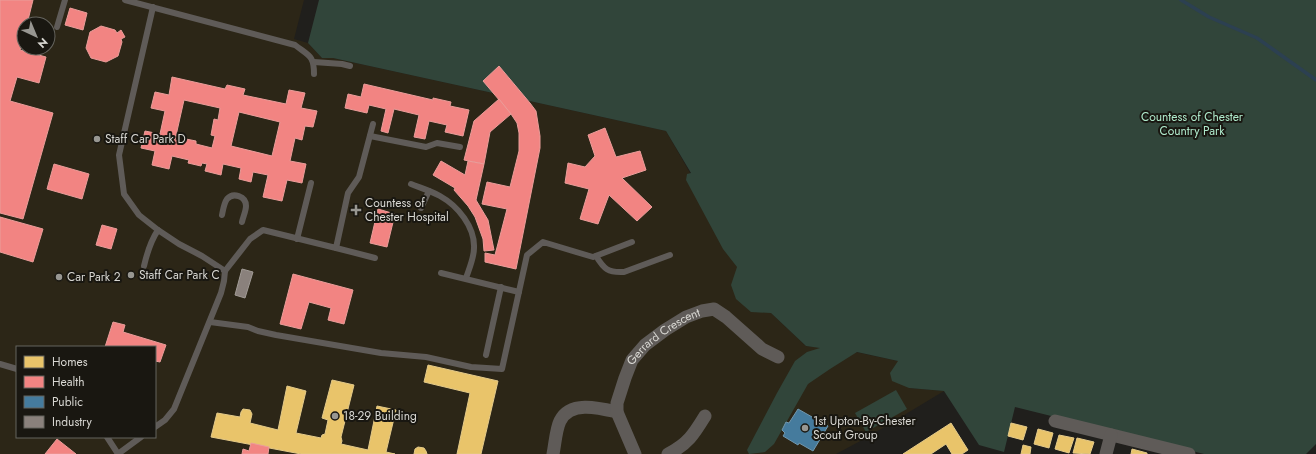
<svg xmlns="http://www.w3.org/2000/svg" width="1316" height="454" viewBox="0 0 1316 454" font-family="Jost,sans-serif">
  <rect width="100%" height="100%" fill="#201f1c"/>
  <path fill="#2c2617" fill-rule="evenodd" d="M0,0H304L294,39L308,43L322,58H333L666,131L732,246L724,249L771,313L806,346L851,351L898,361L909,388L944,391L866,438L836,454H0ZM24,24H48V48H24ZM17,347H155V437H17Z"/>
  <g fill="#31453a">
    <polygon points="319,0 1316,0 1316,444 1306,454 1204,454 1015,407 1004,452 979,445 944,391 909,388 892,381 890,373 898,361 857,352 830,369 808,384 774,444 765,452 749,454 747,450 777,393 795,361 807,352 820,348 806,346 771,313 751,312 736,299 731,285 737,267 723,249 686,180 687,174 691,173 666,131 333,58 322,58 308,43"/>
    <polygon points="896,390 907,409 866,432 855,413"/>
  </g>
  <g fill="#e9c46a" stroke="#e4ca89">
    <polygon points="428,365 498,381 481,454 457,454 470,393 424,382"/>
    <polygon points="332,380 354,385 341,437 342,441 341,444 368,450 377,406 396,410 386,452 395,454 301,454 211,437 217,413 240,417 241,412 243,409 250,410 252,414 250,423 278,430 287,386 306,391 296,433 321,438 322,435 325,434 328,420 322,418"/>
    <polygon points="951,423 968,450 962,454 952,454 946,444 931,454 903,454"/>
    <polygon points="1011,423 1027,427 1023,440 1008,436"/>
    <polygon points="1038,429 1053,433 1049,448 1034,444"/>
    <polygon points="1059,435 1074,438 1069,453 1055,449"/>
    <polygon points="1077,438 1094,442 1090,454 1073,453"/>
    <polygon points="1023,445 1031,447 1030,454 1021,454"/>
    <polygon points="418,447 424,448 426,451 427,454 414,454 415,449"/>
    <polygon points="1132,449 1147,453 1147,454 1131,454"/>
  </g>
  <g fill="#f28482" stroke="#ea9d9a" fill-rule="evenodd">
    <polygon points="0,0 33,0 27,24 24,24 24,34 20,50 46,57 39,83 17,77 10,101 53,113 23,219 0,213"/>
    <polygon points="70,8 87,13 83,30 65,25"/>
    <polygon points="101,26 115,30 117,33 121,30 125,37 121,39 122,42 118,56 106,62 91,58 86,48 90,32"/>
    <polygon points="499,66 530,103 536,111 540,136 540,148 516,269 485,262 485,253 495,255 507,209 482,204 487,182 510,187 519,151 519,133 517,123 511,114 483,81"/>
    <path d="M172,77L225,89L227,85L245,89L243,95L286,104L289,90L305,93L301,108L317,111L313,127L305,126L302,140L295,138L290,161L306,164L302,183L287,180L282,201L263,197L268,175L253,172L251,182L239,179L241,168L223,164L221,175L205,171L207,164L202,163L201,166L188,163L189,160L172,156L169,169L152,165L155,151L141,148L145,131L160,134L165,111L151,108L155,92L169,95ZM184,100L220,108L218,120L214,119L211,135L215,136L212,148L196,144V141L186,139L185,142L175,140ZM239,112L280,122L272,156L231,146Z"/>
    <polygon points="364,84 433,100 433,98 451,102 450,106 469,110 463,136 445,132 447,125 429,121 425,139 414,137 419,115 394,109 388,133 381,131 386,109 369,105 367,113 345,108 348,94 361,97"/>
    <polygon points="499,99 511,114 490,132 484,164 464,160 474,121"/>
    <polygon points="605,128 616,157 640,151 646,170 622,178 652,207 637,221 609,195 598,224 580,219 589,189 565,183 568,163 585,167 595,156 588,135"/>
    <polygon points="441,161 465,175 468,161 484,164 476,200 488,220 494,250 484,251 483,239 475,217 468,206 454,190 455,188 433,175"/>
    <polygon points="54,164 89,174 82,199 47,189"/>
    <polygon points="378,209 395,214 387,247 370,243"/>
    <polygon points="0,217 43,229 33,262 0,252"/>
    <polygon points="102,225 117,229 111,249 96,245"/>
    <polygon points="293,274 353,290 344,324 328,320 331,308 309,302 301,329 280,324"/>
    <polygon points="113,322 125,325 123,332 166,345 160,362 155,361 155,347 105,347"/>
    <polygon points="57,439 76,454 45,454"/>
    <polygon points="251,443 269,447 268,454 242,454 243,449 249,451"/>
  </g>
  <polygon fill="#457b9d" stroke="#7197ad" points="798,409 828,426 813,451 799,443 798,445 783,436 785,433 782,430 786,422 789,423"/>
  <polygon fill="#8a817c" stroke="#a19b96" points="242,269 253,272 245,298 235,295"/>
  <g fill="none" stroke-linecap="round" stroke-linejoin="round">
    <polyline stroke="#2c4051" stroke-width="3.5" points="1181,0 1209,17 1257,38 1316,80"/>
    <g stroke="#5f5b58" stroke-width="6">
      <path d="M125,0L295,45C309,56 314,55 314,74"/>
      <polyline points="153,7 119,155 124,194 139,215 158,230 179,244 202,256 225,271 224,281 221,293 174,409 165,420 155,427"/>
      <polyline points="57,27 65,0"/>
      <polyline points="314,62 342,64 350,66"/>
      <polyline points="370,136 426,147 437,143 460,147"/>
      <path d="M411,184C421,188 431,191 440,196C458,206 475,227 474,248C474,258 469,269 466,278"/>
      <polyline points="421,208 429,191"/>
      <path d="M222,215C223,210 224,203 227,199C233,192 246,196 246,206C246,211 243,217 242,222"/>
      <polyline points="297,239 311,183"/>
      <polyline points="336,248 375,258"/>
      <path d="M596,256C604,269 608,273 624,272L670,255"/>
      <path d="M144,266C147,253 150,242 158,230"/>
      <polyline points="225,271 250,239 263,230 336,248 348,193 359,177 373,124"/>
      <polyline points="441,273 519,292"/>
      <polyline points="210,322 248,327 258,331 276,335 381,353 426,357 471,367 502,369 527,255 543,242 593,257 632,242"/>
      <polyline points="486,355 501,287"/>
      <polyline points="0,364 17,369"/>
      <polyline points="107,437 118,454 141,437"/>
    </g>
    <g stroke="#5f5b58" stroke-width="13">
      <polyline points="1055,421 1189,454"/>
      <path d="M553,454C555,444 556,429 560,421C570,400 600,408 617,412"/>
      <path id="s1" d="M635,454L617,412V403L625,378L632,360L645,345L665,330L686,317L702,311L714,309L726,317L762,349L778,357"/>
      <path d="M668,454C688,444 694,434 705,416"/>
      <polyline points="1106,454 1111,435"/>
    </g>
  </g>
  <g fill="#989792" stroke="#191711" stroke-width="1.5">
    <circle cx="97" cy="139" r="4"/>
    <path d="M354 204h4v4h4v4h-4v4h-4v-4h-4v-4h4z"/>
    <circle cx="131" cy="275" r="4"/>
    <circle cx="59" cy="277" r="4"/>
    <circle cx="335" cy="416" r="4"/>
    <circle cx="805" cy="428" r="4"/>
  </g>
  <g text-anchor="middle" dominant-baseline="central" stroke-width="4" stroke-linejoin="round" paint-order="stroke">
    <g font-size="12" fill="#afeacc" stroke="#191711">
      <text x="1192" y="117">Countess of Chester<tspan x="1192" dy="14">Country Park</tspan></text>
    </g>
    <g font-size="12" fill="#d8d7d2" stroke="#191711" text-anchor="start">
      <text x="105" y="139">Staff Car Park D</text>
      <text x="365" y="203">Countess of<tspan x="365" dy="14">Chester Hospital</tspan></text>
      <text x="139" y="275">Staff Car Park C</text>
      <text x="67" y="277">Car Park 2</text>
      <text x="343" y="416">18-29 Building</text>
      <text x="813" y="421">1st Upton-By-Chester<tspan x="813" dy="14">Scout Group</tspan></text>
    </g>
    <g font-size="12" fill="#d8d7d2" stroke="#191711">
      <text stroke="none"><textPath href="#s1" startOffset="140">Gerrard Crescent</textPath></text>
    </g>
  </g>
  <rect x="16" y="346" width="140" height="92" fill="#191711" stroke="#65645e"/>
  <rect x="24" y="356" width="20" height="12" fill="#e9c46a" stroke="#65645e"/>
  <text x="52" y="366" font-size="12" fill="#d8d7d2">Homes</text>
  <rect x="24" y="376" width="20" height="12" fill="#f28482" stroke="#65645e"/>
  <text x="52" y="386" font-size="12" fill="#d8d7d2">Health</text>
  <rect x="24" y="396" width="20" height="12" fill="#457b9d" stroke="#65645e"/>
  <text x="52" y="406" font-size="12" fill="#d8d7d2">Public</text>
  <rect x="24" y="416" width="20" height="12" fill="#8a817c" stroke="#65645e"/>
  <text x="52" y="426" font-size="12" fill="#d8d7d2">Industry</text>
  <g transform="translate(36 36) rotate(136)"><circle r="19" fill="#191711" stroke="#65645e"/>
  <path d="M0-3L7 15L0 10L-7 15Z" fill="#989792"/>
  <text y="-6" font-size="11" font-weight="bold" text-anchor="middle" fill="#d8d7d2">N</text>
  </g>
</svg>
